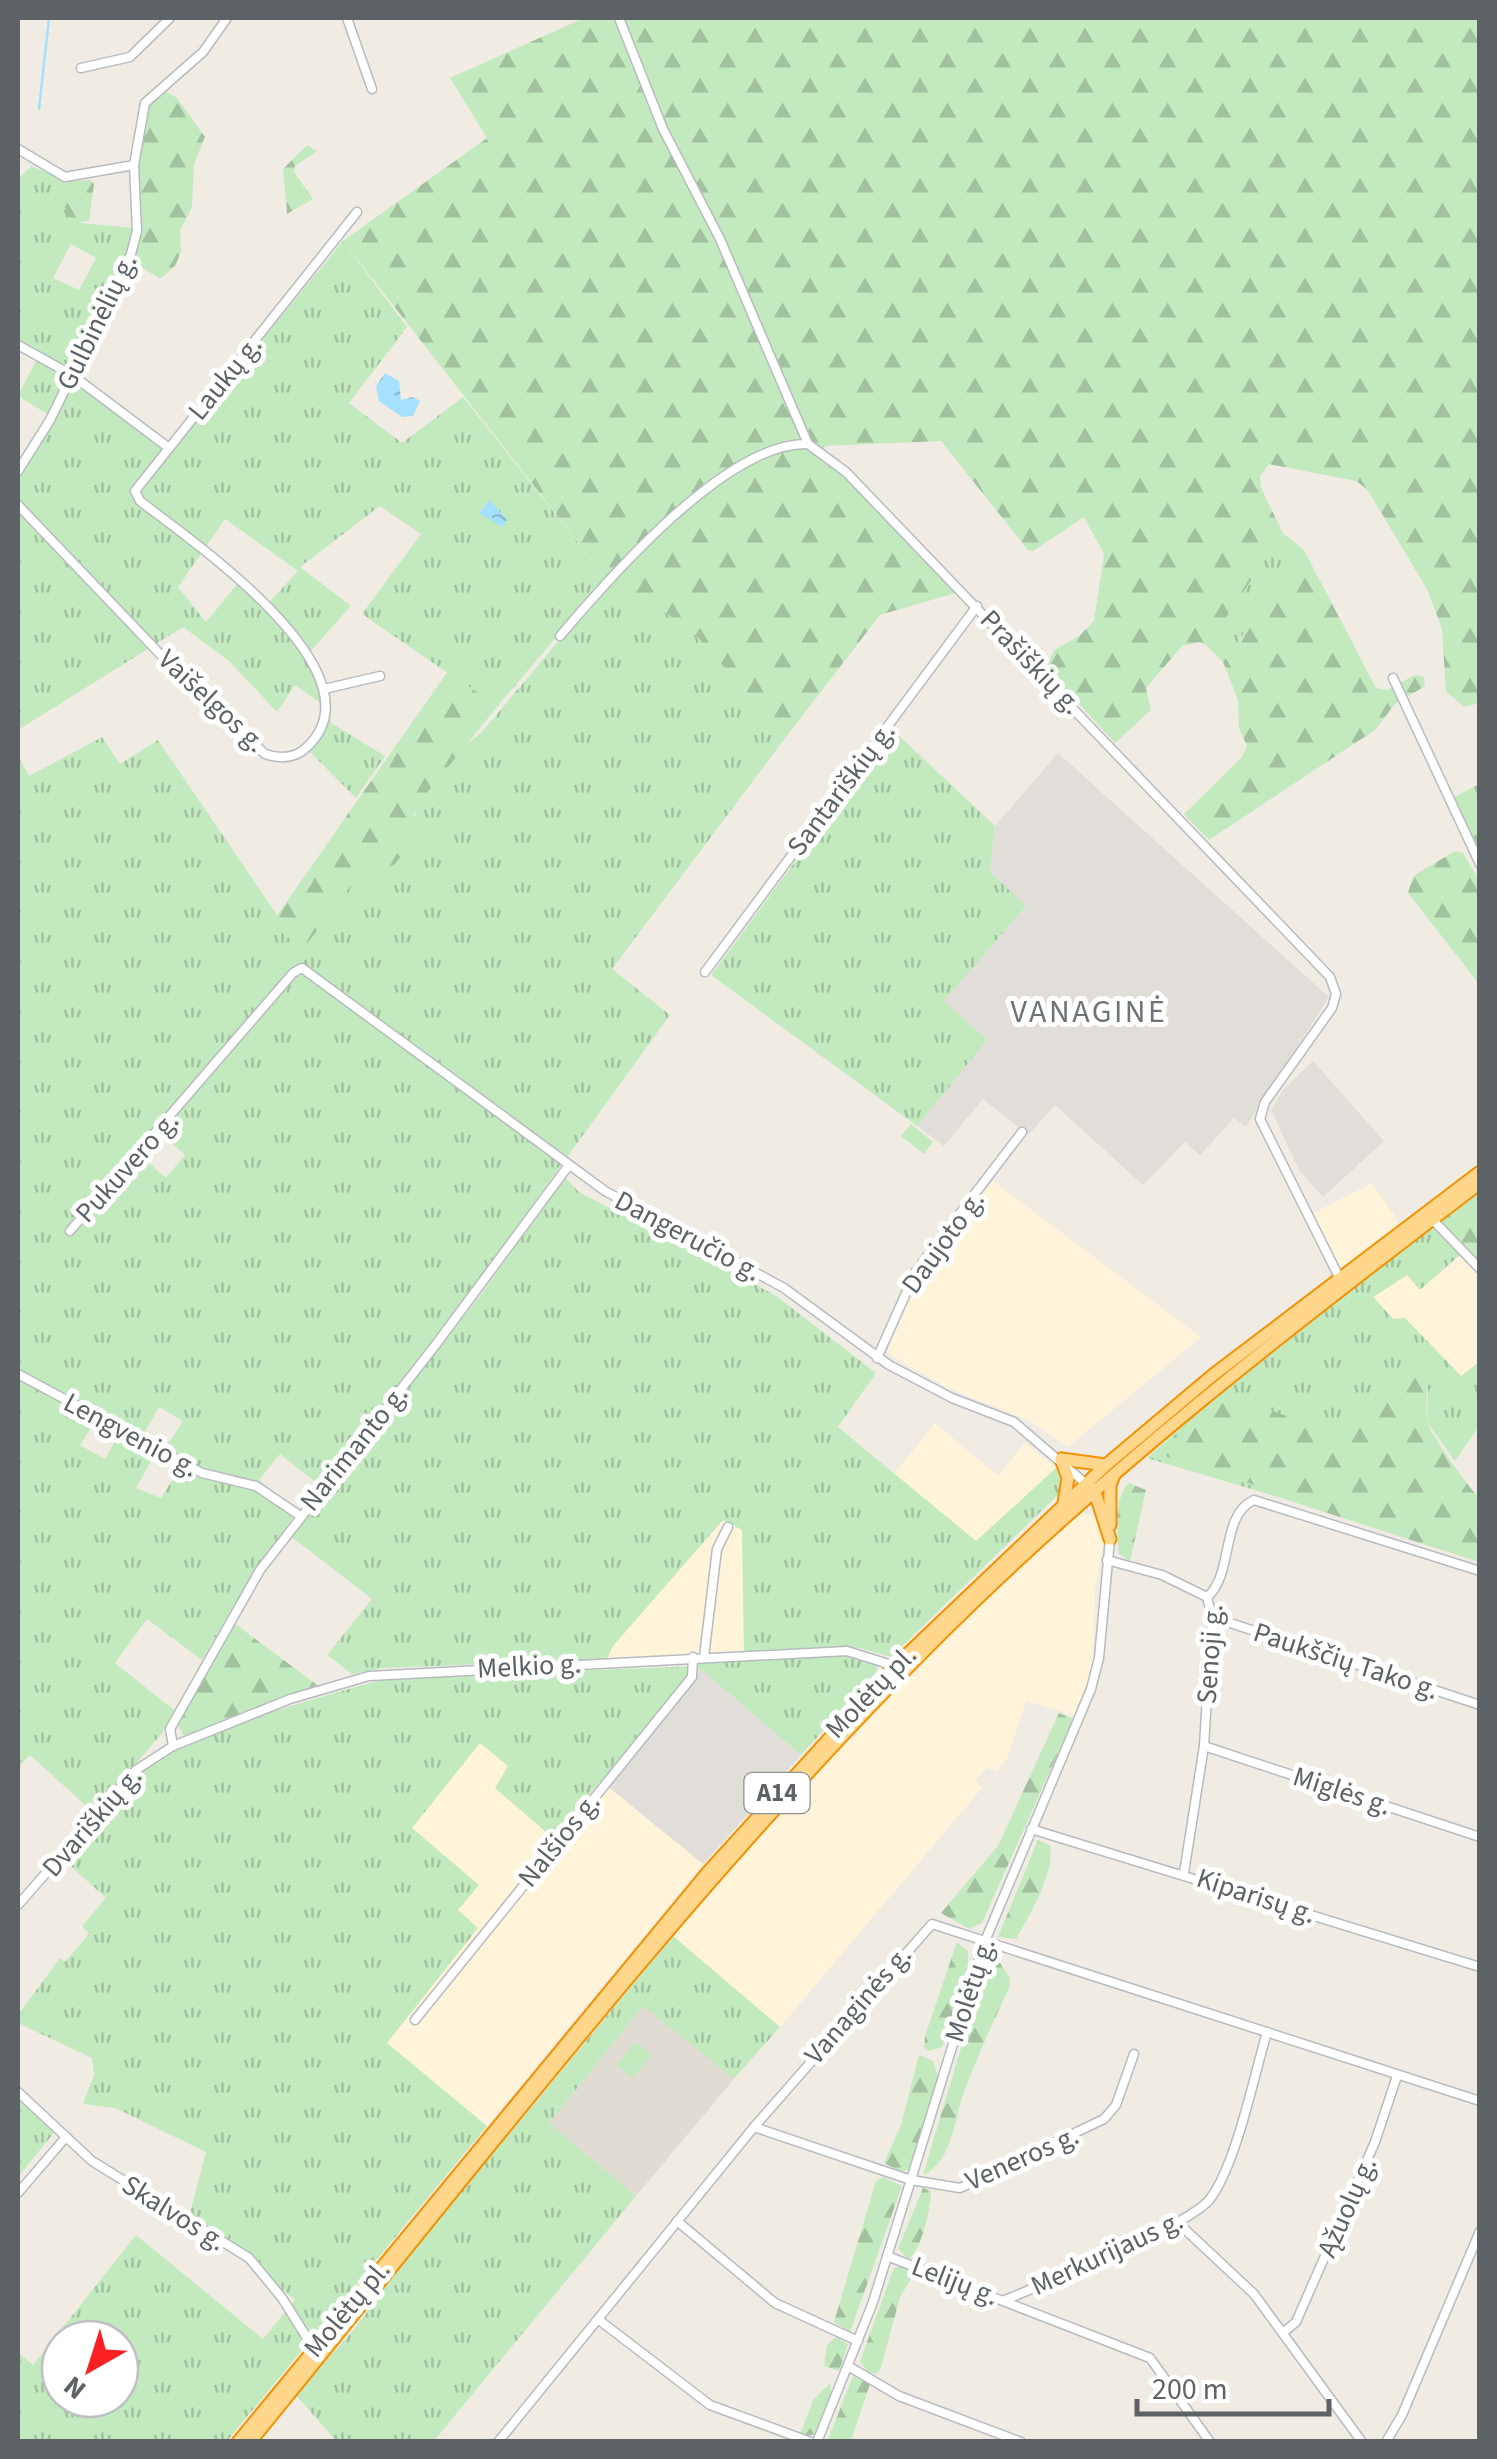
<svg xmlns="http://www.w3.org/2000/svg" width="1497" height="2459" viewBox="0 0 1497 2459" font-family="'Source Sans 3',sans-serif">
  <defs>
    <pattern id="grass-tufts" width="24" height="20" patternUnits="userSpaceOnUse" patternTransform="scale(2.5)"><rect width="24" height="20" fill="#c3eabe"/><path d="M3 7l-1-3M5 7V3M7 7l1-3M15 17l-1-3M17 17v-4M19 17l1-3" fill="none" stroke="#a2c19e"/></pattern>
    <pattern id="forest-firs" width="22" height="20" patternUnits="userSpaceOnUse" patternTransform="scale(2.5)"><rect width="22" height="20" fill="#c3eabe"/><path d="M5 1l3.5 6h-7zM16 11l3.5 6h-7z" fill="#a2c19e"/></pattern>
    <pattern id="water-ripples" width="26" height="14" patternUnits="userSpaceOnUse" patternTransform="scale(2.5)"><rect width="26" height="14" fill="#a5e0ff"/><path d="M2 4q2-2 4 0t4 0M15 11q2-2 4 0t4 0" fill="none" stroke="#8ab9d2"/></pattern>
  </defs>
  <rect width="100%" height="100%" fill="#f0ece4"/>
  <g fill="#fff3da">
    <polygon points="993,1181 1201,1337 1068,1447 1030,1421 946,1387 887,1353 917,1279"/>
    <polygon points="1372,1183 1401,1225 1339,1270 1310,1215"/>
    <polygon points="1461,1255 1479,1271 1479,1362 1461,1376 1405,1319 1393,1319 1373,1297 1408,1275 1420,1289"/>
    <polygon points="935,1423 998,1476 1025,1443 1056,1468 977,1542 894,1474"/>
    <polygon points="1082,1513 1101,1519 1104,1536 1095,1591 1093,1671 1076,1716 1026,1701 1007,1759 997,1771 987,1768 975,1781 982,1788 780,2027 673,1936 848,1734 980,1602"/>
    <polygon points="722,1520 742,1530 744,1652 607,1659 613,1646"/>
    <polygon points="480,1743 509,1766 552,1838 600,1780 703,1864 487,2126 387,2043 477,1928 457,1910 478,1885 412,1828"/>
  </g>
  <g fill="#e1ded9">
    <polygon points="1058,753 1329,997 1246,1127 1234,1118 1200,1155 1185,1142 1143,1185 1055,1105 1028,1135 983,1099 944,1146 917,1126 986,1040 944,1001 1025,907 990,872 995,826"/>
    <polygon points="1313,1061 1384,1141 1323,1197 1299,1170 1271,1110 1283,1090"/>
    <polygon points="697,1666 801,1755 703,1864 600,1780"/>
  </g>
  <polygon fill="#e0dbd3" points="644,2005 734,2079 636,2196 549,2123"/>
  <g fill="url(#grass-tufts)" fill-rule="evenodd">
    <path d="M31,166L69,181L65,183L81,223L134,228L125,262L49,415L18,396L39,355L18,343V179ZM71,244L96,258L79,290L53,278Z"/>
    <path d="M343,241L407,327L349,403L402,443L463,397L606,578L497,707L362,614L421,534L380,506L300,567L351,606L308,654L330,692L331,723L385,756L356,798L309,751L325,728L319,702L295,685L277,712L229,661L183,627L18,730V475L72,382L169,453ZM225,519L298,571L265,607L237,584L206,622L178,587Z"/>
    <polygon points="1283,533 1304,550 1223,662 1207,646"/>
    <path d="M614,575L694,633L786,737L612,969L670,1015L465,1298L319,1485L280,1454L259,1480L298,1511L255,1569L202,1660L147,1619L115,1663L174,1710L162,1733L94,1813L30,1755L18,1768V756L29,776L102,737L120,764L158,740L277,915L271,924L363,871L416,818L414,809L467,744L482,732ZM155,1129L185,1155L166,1178L136,1152ZM159,1407L183,1421L165,1448L184,1461L161,1498L136,1488L156,1453L119,1434L105,1459L80,1445L102,1411L144,1434Z"/>
    <polygon points="893,730 995,826 990,872 1026,906 944,1001 987,1040 917,1126 711,975"/>
    <polygon points="1479,784 1479,858 1451,799"/>
    <polygon points="565,1178 579,1192 775,1295 876,1373 838,1427 976,1541 1056,1468 1063,1477 1062,1491 891,1657 860,1648 744,1652 742,1530 723,1520 613,1646 607,1659 383,1668 352,1674 327,1655 372,1599 289,1535 479,1297"/>
    <polygon points="1439,1222 1479,1271 1460,1255 1420,1290 1407,1275 1373,1297 1393,1319 1405,1318 1461,1376 1479,1362 1479,1426 1455,1461 1427,1422 1428,1389 1398,1371 1278,1497 1147,1458 1209,1402"/>
    <path d="M848,1654L877,1662V1671L801,1755L697,1666L553,1838L495,1788L508,1766L480,1743L412,1828L479,1885L458,1910L478,1928L387,2043L487,2126L227,2441H18V2353L33,2365L136,2235L263,2339L295,2300L190,2213L206,2152L115,2108L83,2104L94,2075L92,2058L18,2023V2015L60,1958L65,1962L89,1934L82,1926L106,1898L64,1860L142,1769L156,1757L266,1713L387,1678L697,1666L702,1662ZM60,2339H120V2399H60Z"/>
    <path d="M673,1936L780,2027L734,2079L643,2006L549,2123L636,2196L434,2441H336L294,2393C321,2362 360,2332 376,2295Z"/>
    <polygon points="18,2094 57,2129 18,2177"/>
  </g>
  <g fill="url(#forest-firs)">
    <polygon points="584,18 1479,18 1479,703 1465,707 1446,692 1442,629 1427,589 1367,489 1356,481 1269,464 1260,476 1261,488 1283,533 1207,646 1200,642 1182,646 1146,688 1151,710 1115,743 1046,668 1054,650 1079,636 1094,621 1104,554 1084,517 1033,551 1028,550 941,441 825,446 822,455 959,592 880,615 786,737 694,633 611,573 606,578 343,241 487,138 450,78"/>
    <path d="M162,89L177,98L205,137L194,164L192,207L180,231L181,252L175,266L160,279L133,261C148,208 120,129 162,89Z"/>
    <polygon points="307,145 317,151 295,166 294,172 313,199 287,214 283,169"/>
    <polygon points="90,180 94,184 89,221 75,222 66,214 62,186 69,181"/>
    <polygon points="1304,550 1376,688 1387,690 1415,675 1424,677 1425,686 1395,704 1375,730 1209,840 1184,814 1242,757 1247,746 1239,728 1238,700 1223,662"/>
    <polygon points="448,671 497,707 414,809 414,815 425,826 394,865 362,871 303,949 271,924"/>
    <polygon points="1455,851 1463,853 1479,880 1479,984 1408,893 1413,876"/>
    <polygon points="1479,1191 1479,1265 1439,1222"/>
    <path d="M1398,1370L1412,1372L1426,1382C1429,1396 1424,1410 1428,1424C1431,1434 1473,1494 1479,1497V1562L1278,1497Z"/>
    <polygon points="1228,1395 1324,1429 1323,1440 1267,1489 1167,1457 1165,1448 1220,1397"/>
    <path d="M1129,1483L1146,1490L1130,1561L1119,1554C1117,1533 1113,1499 1129,1483Z"/>
    <polygon points="234,1623 317,1685 189,1736 183,1735 178,1725"/>
    <polygon points="1059,1713 1072,1718 1070,1726 982,1923 969,1929 941,1913 998,1846"/>
    <path d="M1038,1840L1050,1845C1055,1873 1030,1914 1016,1939L998,1937Z"/>
    <polygon points="957,1942 968,1951 968,1967 942,2047 929,2051 924,2048 925,2036"/>
    <path d="M996,1957L1010,1978L1009,1988C993,2022 977,2057 964,2092C954,2118 953,2162 923,2175L988,1958Z"/>
    <polygon points="919,2055 933,2061 938,2076 909,2169 901,2172 884,2163 901,2125"/>
    <polygon points="883,2177 902,2186 850,2332 834,2322 876,2181"/>
    <path d="M923,2188L931,2191C932,2206 920,2254 908,2259L898,2249Z"/>
    <polygon points="905,2266 912,2277 900,2297 881,2368 877,2374 868,2372 860,2361 894,2268"/>
    <polygon points="836,2337 848,2344 839,2371 824,2366 827,2345"/>
    <polygon points="853,2376 870,2384 851,2441 827,2442"/>
    <polygon points="830,2383 832,2395 816,2434 806,2436 801,2432 813,2400"/>
  </g>
  <g fill="#c3eabe">
    <polygon points="911,1124 933,1142 924,1154 901,1136"/>
    <polygon points="636,2042 652,2055 632,2078 616,2065"/>
  </g>
  <g fill="url(#water-ripples)">
    <polygon points="385,373 399,381 401,400 413,397 420,401 413,416 402,417 379,401 376,386"/>
    <polygon points="490,500 507,520 502,527 479,513"/>
  </g>
  <g fill="none" stroke-linecap="round" stroke-linejoin="round">
    <polyline stroke="#a5e0ff" stroke-width="2.5" points="39,109 49,18"/>
    <g stroke="#b7bbc0" stroke-width="11">
      <g id="minor">
        <polyline points="347,18 372,89"/>
        <polyline points="619,18 663,129 720,239 808,444 846,472 1330,977 1336,994 1332,1008 1265,1102 1260,1119 1340,1279"/>
        <polyline points="81,68 130,57 170,18"/>
        <polyline points="18,149 65,177 134,165"/>
        <polyline points="18,345 72,375 169,448"/>
        <polyline points="18,471 50,420 131,254 137,231 134,165 145,103 203,52 227,18"/>
        <path d="M18,505L160,654L265,754C280,759 295,759 307,747C386,673 190,540 140,501L135,491L357,212"/>
        <path d="M560,636C610,577 728,441 808,444"/>
        <polyline points="1393,678 1480,864"/>
        <polyline points="324,689 380,676"/>
        <polyline points="705,972 977,606"/>
        <polyline points="1432,1219 1480,1269"/>
        <polyline points="70,1231 293,973 302,968 605,1191 784,1288 889,1365 952,1398 1014,1422 1085,1483"/>
        <polyline points="877,1358 916,1271 1022,1132"/>
        <polyline points="18,1374 202,1473 256,1486 299,1515"/>
        <polyline points="1107,1560 1162,1575 1207,1597"/>
        <path d="M1207,1597C1234,1575 1220,1515 1254,1500L1480,1571"/>
        <polyline points="1212,1617 1480,1705"/>
        <polyline points="704,1657 717,1549 728,1527"/>
        <polyline points="173,1746 170,1729 260,1570 437,1343 569,1165"/>
        <polyline points="1204,1746 1480,1837"/>
        <polyline points="1031,1829 1480,1967"/>
        <polyline points="1184,1873 1204,1746 1212,1617 1207,1597"/>
        <polyline points="18,1905 136,1770 173,1746 290,1699 369,1676 847,1651 895,1666"/>
        <polyline points="415,2020 692,1677 693,1657"/>
        <polyline points="18,2092 92,2161 249,2258 282,2298 314,2349"/>
        <polyline points="754,2127 911,2180 960,2188 1104,2119 1116,2105 1134,2054"/>
        <polyline points="18,2193 66,2137"/>
        <polyline points="677,2221 775,2303 858,2341"/>
        <polyline points="1177,2222 1254,2294 1362,2442"/>
        <polyline points="887,2256 1150,2358 1210,2442"/>
        <path d="M1005,2300C1043,2284 1189,2226 1210,2199C1236,2165 1254,2076 1267,2032"/>
        <polyline points="599,2320 710,2405 811,2442"/>
        <polyline points="1285,2331 1296,2322 1375,2142 1397,2076"/>
        <polyline points="848,2366 899,2396 1021,2442"/>
        <polyline points="498,2442 754,2127 932,1924 1480,2101"/>
        <polyline points="817,2442 873,2302 985,1941 1091,1689 1099,1658 1110,1539"/>
        <polyline points="1386,2442 1402,2415 1480,2231"/>
      </g>
    </g>
    <g stroke="#f49100" stroke-width="15">
      <g id="highway">
        <polyline points="1061,1459 1068,1478 1064,1503"/>
        <polyline points="1061,1459 1106,1465"/>
        <polyline points="1094,1489 1110,1539"/>
        <polyline points="1110,1525 1110,1485 1114,1475"/>
        <polyline points="238,2442 708,1872 895,1666 1106,1465 1213,1375 1480,1172"/>
        <path d="M250,2442C471,2172 684,1892 930,1645C1099,1475 1289,1328 1480,1183"/>
      </g>
    </g>
    <use href="#minor" stroke="#fff" stroke-width="8"/>
    <use href="#highway" stroke="#ffd78c" stroke-width="11"/>
  </g>
  <g text-anchor="middle" dominant-baseline="central" stroke-width="10" stroke-linejoin="round" paint-order="stroke">
    <rect fill="#fff" stroke="#8d9194" stroke-width="2.5" x="744.5" y="1773" width="65" height="40" rx="8"/>
    <g font-size="25" font-weight="bold" fill="#5c6266">
      <text x="777" y="1793">A14</text>
    </g>
    <g font-size="28" fill="#5c6266" stroke="#fff">
      <text transform="translate(97 322) rotate(-64)">Gulbinėlių g.</text>
      <text transform="translate(225 378) rotate(-51)">Laukų g.</text>
      <text transform="translate(1031 662) rotate(46)">Prašiškių g.</text>
      <text transform="translate(212 701) rotate(43)">Vaišelgos g.</text>
      <text transform="translate(841 789) rotate(-53)">Santariškių g.</text>
      <text transform="translate(127 1167) rotate(-48)">Pukuvero g.</text>
      <text transform="translate(688 1236) rotate(28)">Dangeručio g.</text>
      <text transform="translate(943 1242) rotate(-54)">Daujoto g.</text>
      <text transform="translate(131 1435) rotate(28)">Lengvenio g.</text>
      <text transform="translate(354 1448) rotate(-51)">Narimanto g.</text>
      <text transform="translate(1210 1654) rotate(-86)">Senoji g.</text>
      <text transform="translate(1346 1661) rotate(18)">Paukščių Tako g.</text>
      <text transform="translate(529 1666) rotate(-3)">Melkio g.</text>
      <text transform="translate(871 1692) rotate(-46)">Molėtų pl.</text>
      <text transform="translate(1342 1791) rotate(18)">Miglės g.</text>
      <text transform="translate(92 1822) rotate(-49)">Dvariškių g.</text>
      <text transform="translate(559 1840) rotate(-51)">Nalšios g.</text>
      <text transform="translate(1256 1896) rotate(18)">Kiparisų g.</text>
      <text transform="translate(970 1990) rotate(-72)">Molėtų g.</text>
      <text transform="translate(858 2005) rotate(-49)">Vanaginės g.</text>
      <text transform="translate(1022 2158) rotate(-24)">Veneros g.</text>
      <text transform="translate(1347 2207) rotate(-66)">Ąžuolų g.</text>
      <text transform="translate(174 2213) rotate(32)">Skalvos g.</text>
      <text transform="translate(1107 2253) rotate(-25)">Merkurijaus g.</text>
      <text transform="translate(955 2281) rotate(21)">Lelijų g.</text>
      <text transform="translate(347 2309) rotate(-50)">Molėtų pl.</text>
    </g>
    <g font-size="32" letter-spacing="2.5" fill="#6d7479" stroke="#fff">
      <text x="1089" y="1012">VANAGINĖ</text>
    </g>
  </g>
  <rect width="1497" height="2459" fill="none" stroke="#5c6266" stroke-width="40"/>
  <g transform="translate(90 2369) rotate(219)"><circle r="48" fill="#ffffff" stroke="#bec0c2" stroke-width="2.5"/>
  <path d="M0-8L18 38L0 25L-18 38Z" fill="#fa2024"/>
  <text y="-15" font-size="28" font-weight="bold" text-anchor="middle" fill="#5c6266">N</text>
  </g>
  <path d="M1137 2399v15h192v-15" fill="none" stroke="#5c6266" stroke-width="5"/>
  <text x="1152" y="2399" font-size="30" fill="#5c6266" stroke="#ffffff" stroke-width="8" paint-order="stroke">200 m</text>
</svg>
